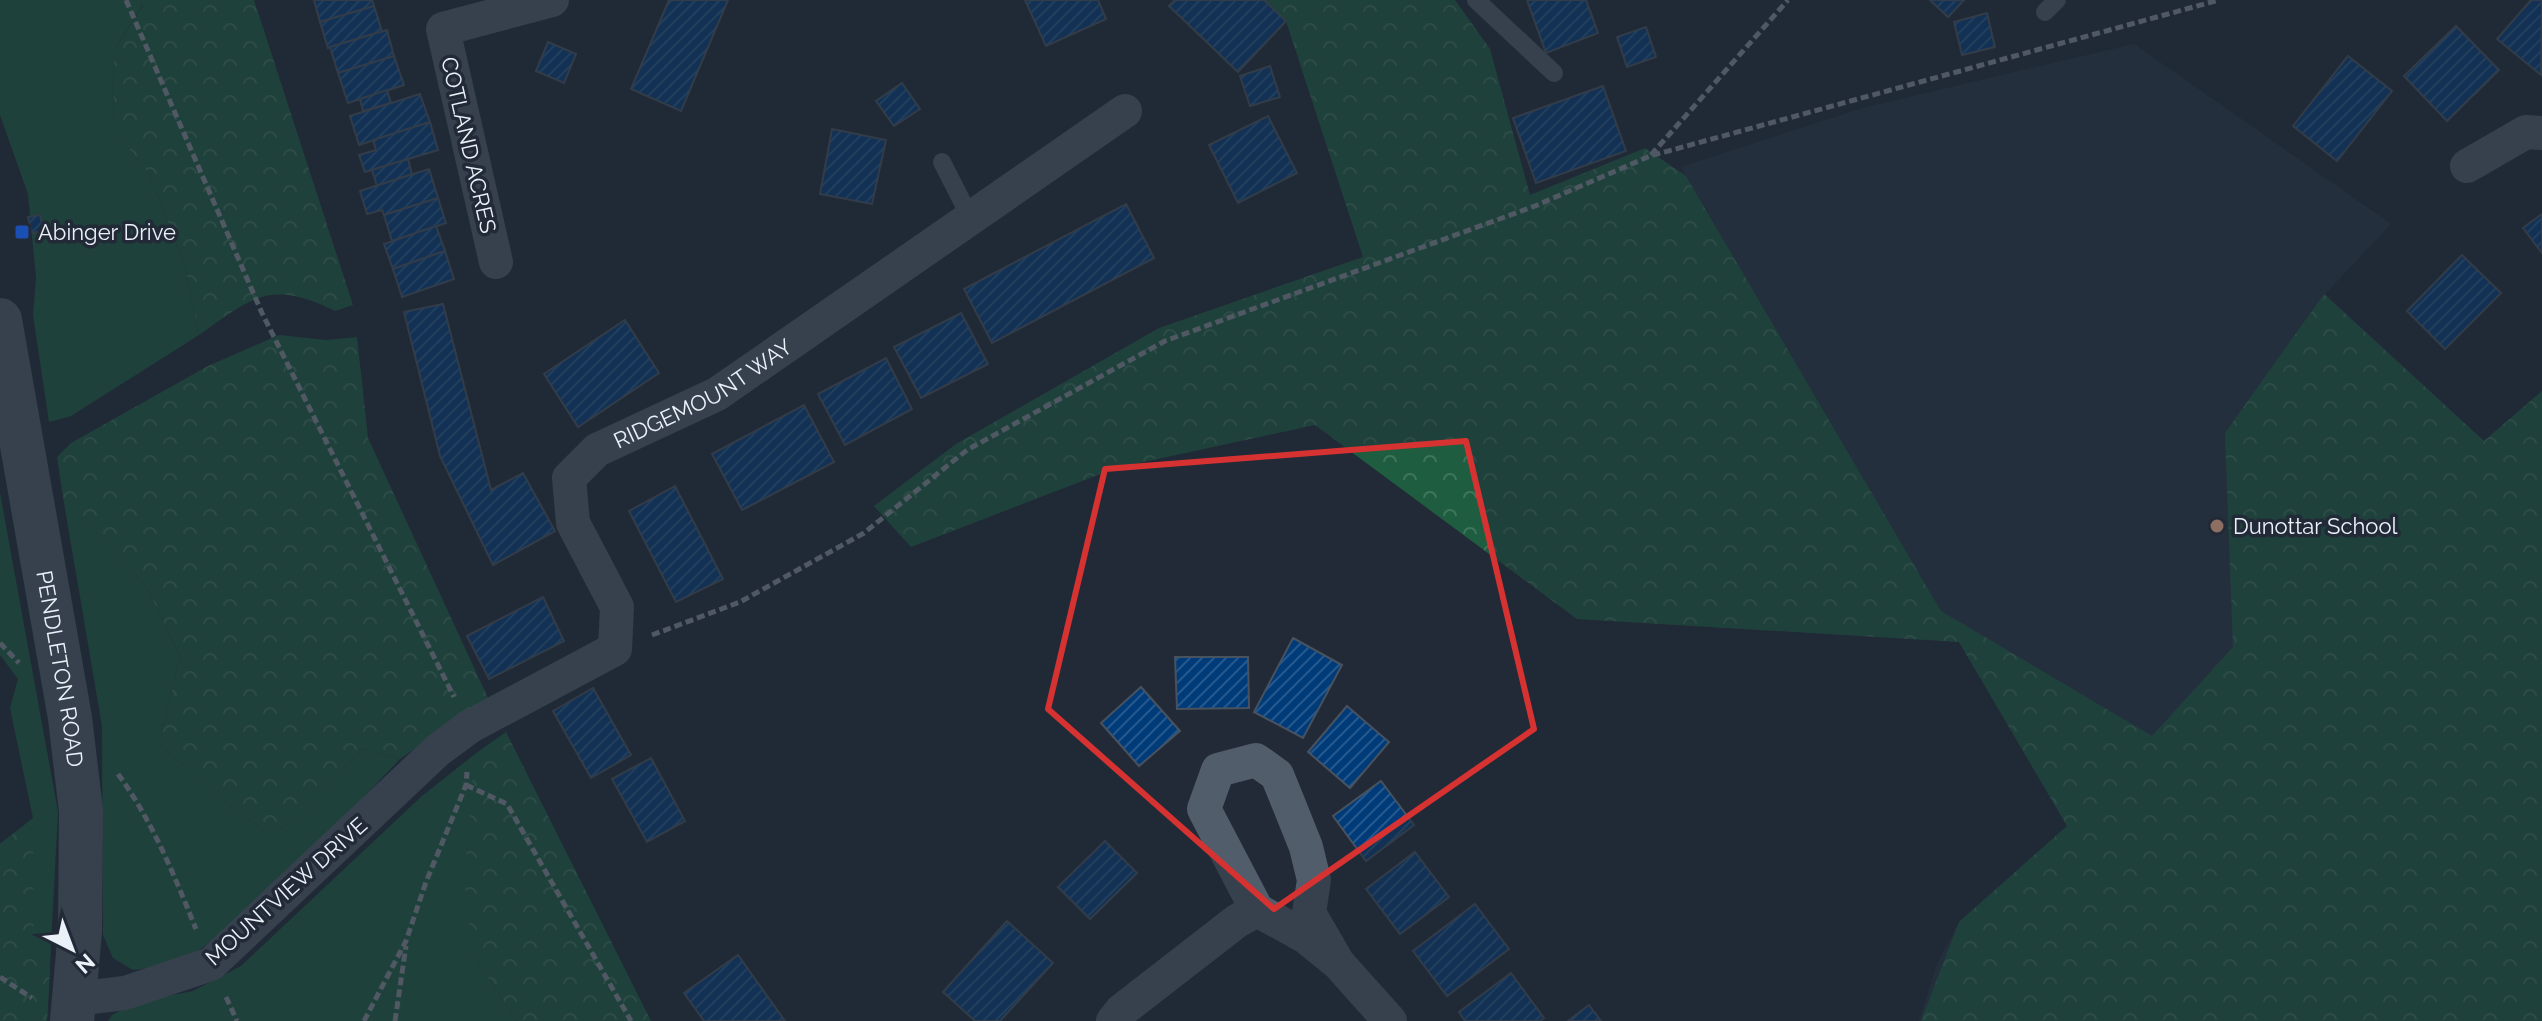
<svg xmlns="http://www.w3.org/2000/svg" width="2542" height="1021" viewBox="0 0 2542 1021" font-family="Raleway,sans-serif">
  <defs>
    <pattern id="forest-crowns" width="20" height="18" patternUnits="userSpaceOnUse" patternTransform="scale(2)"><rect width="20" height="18" fill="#1e5d40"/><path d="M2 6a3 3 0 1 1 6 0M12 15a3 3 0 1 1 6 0" fill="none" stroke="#3f755c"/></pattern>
    <pattern id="building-hatch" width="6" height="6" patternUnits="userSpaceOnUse" patternTransform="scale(2)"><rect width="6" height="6" fill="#003b79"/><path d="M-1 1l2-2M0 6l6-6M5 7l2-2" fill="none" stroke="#25588d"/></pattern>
  </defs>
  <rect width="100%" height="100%" fill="#212a36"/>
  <polygon fill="#293647" points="2134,44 2391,224 2325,294 2484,441 2542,391 2542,1021 1919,1021 1937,964 1959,922 2067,826 1681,167 1863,108"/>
  <g fill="#1e5d40">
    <polygon points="0,0 141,0 143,4 114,51 113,130 149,174 185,265 199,335 71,416 49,422 33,315 36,278 28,194 0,115"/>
    <polygon points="0,493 58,812 47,1021 0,1021 0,844 33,818 10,708 18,679 0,655"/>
    <polygon points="64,503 93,528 146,586 180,656 159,744 228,804 271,835 305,812 362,749 400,759 334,828 233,925 195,953 158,967 133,970 113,958 103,935 102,726"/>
    <polygon points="475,754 472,807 473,954 516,1021 108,1021 112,1015 137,1002 193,991 241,966 422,796"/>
  </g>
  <g fill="url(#forest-crowns)">
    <path d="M141,0H254L353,305L335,311C271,279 252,297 199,335L185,265L149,174L113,130L114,51L143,5Z"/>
    <polygon points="1265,0 1455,0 1490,49 1530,195 1645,148 1686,176 1941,611 2152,736 2233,647 2225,433 2324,294 2484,441 2542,391 2542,1021 1921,1021 1959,922 2067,826 1959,642 1577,619 1315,425 1116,468 911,547 874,506 956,444 1159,328 1363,257 1286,21"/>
    <polygon points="279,335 326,340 357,337 368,438 488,698 400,759 362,749 305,812 271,835 228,804 159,744 180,656 146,586 93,528 64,503 57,457 71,443 208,366"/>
    <polygon points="506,732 651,1021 516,1021 473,954 464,879 475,754"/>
    <polygon points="33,819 34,955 50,968 47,1021 0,1021 0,844"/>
  </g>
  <g fill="url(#building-hatch)" stroke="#48525f" stroke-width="2">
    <polygon points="314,0 372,0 374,6 320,22"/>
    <polygon points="669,0 728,0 681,111 631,89"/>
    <polygon points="1025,0 1098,0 1106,19 1046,46"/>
    <polygon points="1175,0 1264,0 1286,21 1238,72 1169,6"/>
    <polygon points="1527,0 1586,0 1598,33 1546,53"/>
    <polygon points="1930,0 1964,0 1948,17"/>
    <polygon points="2531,0 2542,0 2541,75 2497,39"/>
    <polygon points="374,6 382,31 328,48 320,22"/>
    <polygon points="1987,13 1995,47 1962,55 1954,22"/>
    <polygon points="2456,26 2499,70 2447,121 2404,76"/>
    <polygon points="1646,27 1656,57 1627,67 1617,37"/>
    <polygon points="387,30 394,56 338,73 330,47"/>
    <polygon points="548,42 576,54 564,83 536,71"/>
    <polygon points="394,56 404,85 348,103 338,73"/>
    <polygon points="2348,56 2392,91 2337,161 2293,126"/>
    <polygon points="1270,66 1280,97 1250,106 1240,76"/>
    <polygon points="902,83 920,109 894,126 876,101"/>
    <polygon points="1603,86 1626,151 1536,183 1513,118"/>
    <polygon points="387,90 391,103 363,111 360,99"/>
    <polygon points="420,94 430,122 359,145 350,116"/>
    <polygon points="1268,116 1297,173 1238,203 1209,145"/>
    <polygon points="430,122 438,150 365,172 359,155 376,150 373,140"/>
    <polygon points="832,129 886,140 872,204 820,194"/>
    <polygon points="408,159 412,174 377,186 372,170"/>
    <polygon points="429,169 438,198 384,215 382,210 367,214 360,191"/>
    <polygon points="438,198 446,223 392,241 384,215"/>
    <polygon points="1126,204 1154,258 992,343 964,289"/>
    <polygon points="2542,214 2542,253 2523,228"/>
    <polygon points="40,215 44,231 32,233 28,217"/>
    <polygon points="436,226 445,251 393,269 384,244"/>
    <polygon points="445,251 454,279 402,297 393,269"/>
    <polygon points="2462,255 2501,293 2445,349 2407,311"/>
    <polygon points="443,304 491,490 523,473 555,531 493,565 440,456 404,312"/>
    <polygon points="961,313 988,364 921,398 894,347"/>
    <polygon points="625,320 659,373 578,427 544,374"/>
    <polygon points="886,358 912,409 845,445 818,394"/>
    <polygon points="804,405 834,462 742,510 712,454"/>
    <polygon points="675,486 723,579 676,602 629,511"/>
    <polygon points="543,597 564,641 489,679 467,636"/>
    <polygon points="1293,638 1342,665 1303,738 1254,712"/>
    <polygon points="1175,657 1248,657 1249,708 1177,709"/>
    <polygon points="1141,687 1180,731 1139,766 1101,723"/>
    <polygon points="593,688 631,755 591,778 553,711"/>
    <polygon points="1347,706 1389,742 1350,788 1308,752"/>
    <polygon points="651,758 685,821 647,842 612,779"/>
    <polygon points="1381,781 1414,825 1366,861 1333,816"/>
    <polygon points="1105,841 1137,873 1090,919 1058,887"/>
    <polygon points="1415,852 1449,897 1400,934 1366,889"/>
    <polygon points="1475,904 1509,949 1447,996 1413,951"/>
    <polygon points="1007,921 1053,963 1000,1021 975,1021 943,992"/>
    <polygon points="738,955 785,1021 704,1021 684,993"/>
    <polygon points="1511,973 1544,1018 1540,1021 1465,1021 1459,1012"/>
    <polygon points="1589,1005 1601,1021 1568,1021"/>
  </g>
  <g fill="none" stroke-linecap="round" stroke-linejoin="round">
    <g stroke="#88909a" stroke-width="5" stroke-dasharray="8 4" stroke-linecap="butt">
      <polyline points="126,0 262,313 454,697"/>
      <polyline points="1651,155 1788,0"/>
      <polyline points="652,635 740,602 864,533 967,450 1165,341 1535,206 1650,156 2219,0"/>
      <polyline points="0,643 19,663"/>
      <path d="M118,774C153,822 174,875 196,929"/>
      <polyline points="466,785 507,804 631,1021"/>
      <polyline points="0,977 32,998"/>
      <polyline points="226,997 237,1021"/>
      <polyline points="364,1021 406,941 426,882 466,785 467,772"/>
      <polyline points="395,1021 406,946"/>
    </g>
    <g stroke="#525d6b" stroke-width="18">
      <polyline points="1476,0 1554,73"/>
      <polyline points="2045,12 2057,0"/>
      <polyline points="942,162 971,219"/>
    </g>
    <g stroke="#525d6b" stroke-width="34">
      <polyline points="2467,166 2526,132 2542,133"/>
      <polyline points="496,262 443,29 552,0"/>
      <polyline points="1338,963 1309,913 1314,880 1306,847 1290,807 1277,775 1256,760 1218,770 1204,809 1257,910 1306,937 1338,963 1390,1021"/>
      <path id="s1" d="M74,999L125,993L211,964L438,750L469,727L615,649L617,607L573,523L569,478L597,450L717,394L1125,111"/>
      <polyline points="1113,1021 1121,1011 1237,921 1257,910"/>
    </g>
    <path stroke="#525d6b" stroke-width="44" id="s2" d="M0,320L70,718L81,811L80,931L72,1021"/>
  </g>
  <path d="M0 0H2542V1021H0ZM1466,441L1534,729L1274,909L1048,709L1105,469Z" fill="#212a36" fill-opacity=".55" fill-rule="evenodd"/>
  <path fill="none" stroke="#d73232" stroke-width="6" stroke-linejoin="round" d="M1466,441L1534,729L1274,909L1048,709L1105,469Z"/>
  <rect fill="#1a4fb4" stroke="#212a36" stroke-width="3" x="14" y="224" width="16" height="16" rx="4"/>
  <circle fill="#8d6e63" stroke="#212a36" stroke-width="3" cx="2217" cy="526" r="8"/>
  <g text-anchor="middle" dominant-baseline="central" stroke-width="7" stroke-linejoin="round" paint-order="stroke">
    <g font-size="22" fill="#ebf1f9" stroke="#212a36">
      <text transform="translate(469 145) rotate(77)">COTLAND ACRES</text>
      <text stroke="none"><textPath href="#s1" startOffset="1000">RIDGEMOUNT WAY</textPath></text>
      <text stroke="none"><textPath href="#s2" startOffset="354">PENDLETON ROAD</textPath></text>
      <text transform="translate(286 891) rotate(-42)">MOUNTVIEW DRIVE</text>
    </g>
    <g font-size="22" fill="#ebf1f9" stroke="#212a36" text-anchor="start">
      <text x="38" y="232">Abinger Drive</text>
      <text x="2233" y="526">Dunottar School</text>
    </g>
  </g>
  <g transform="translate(72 949) rotate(138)" stroke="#212a36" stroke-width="6" paint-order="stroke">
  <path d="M0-6L14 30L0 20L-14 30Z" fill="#ebf1f9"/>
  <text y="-12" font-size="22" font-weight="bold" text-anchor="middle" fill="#ebf1f9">N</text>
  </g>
</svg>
